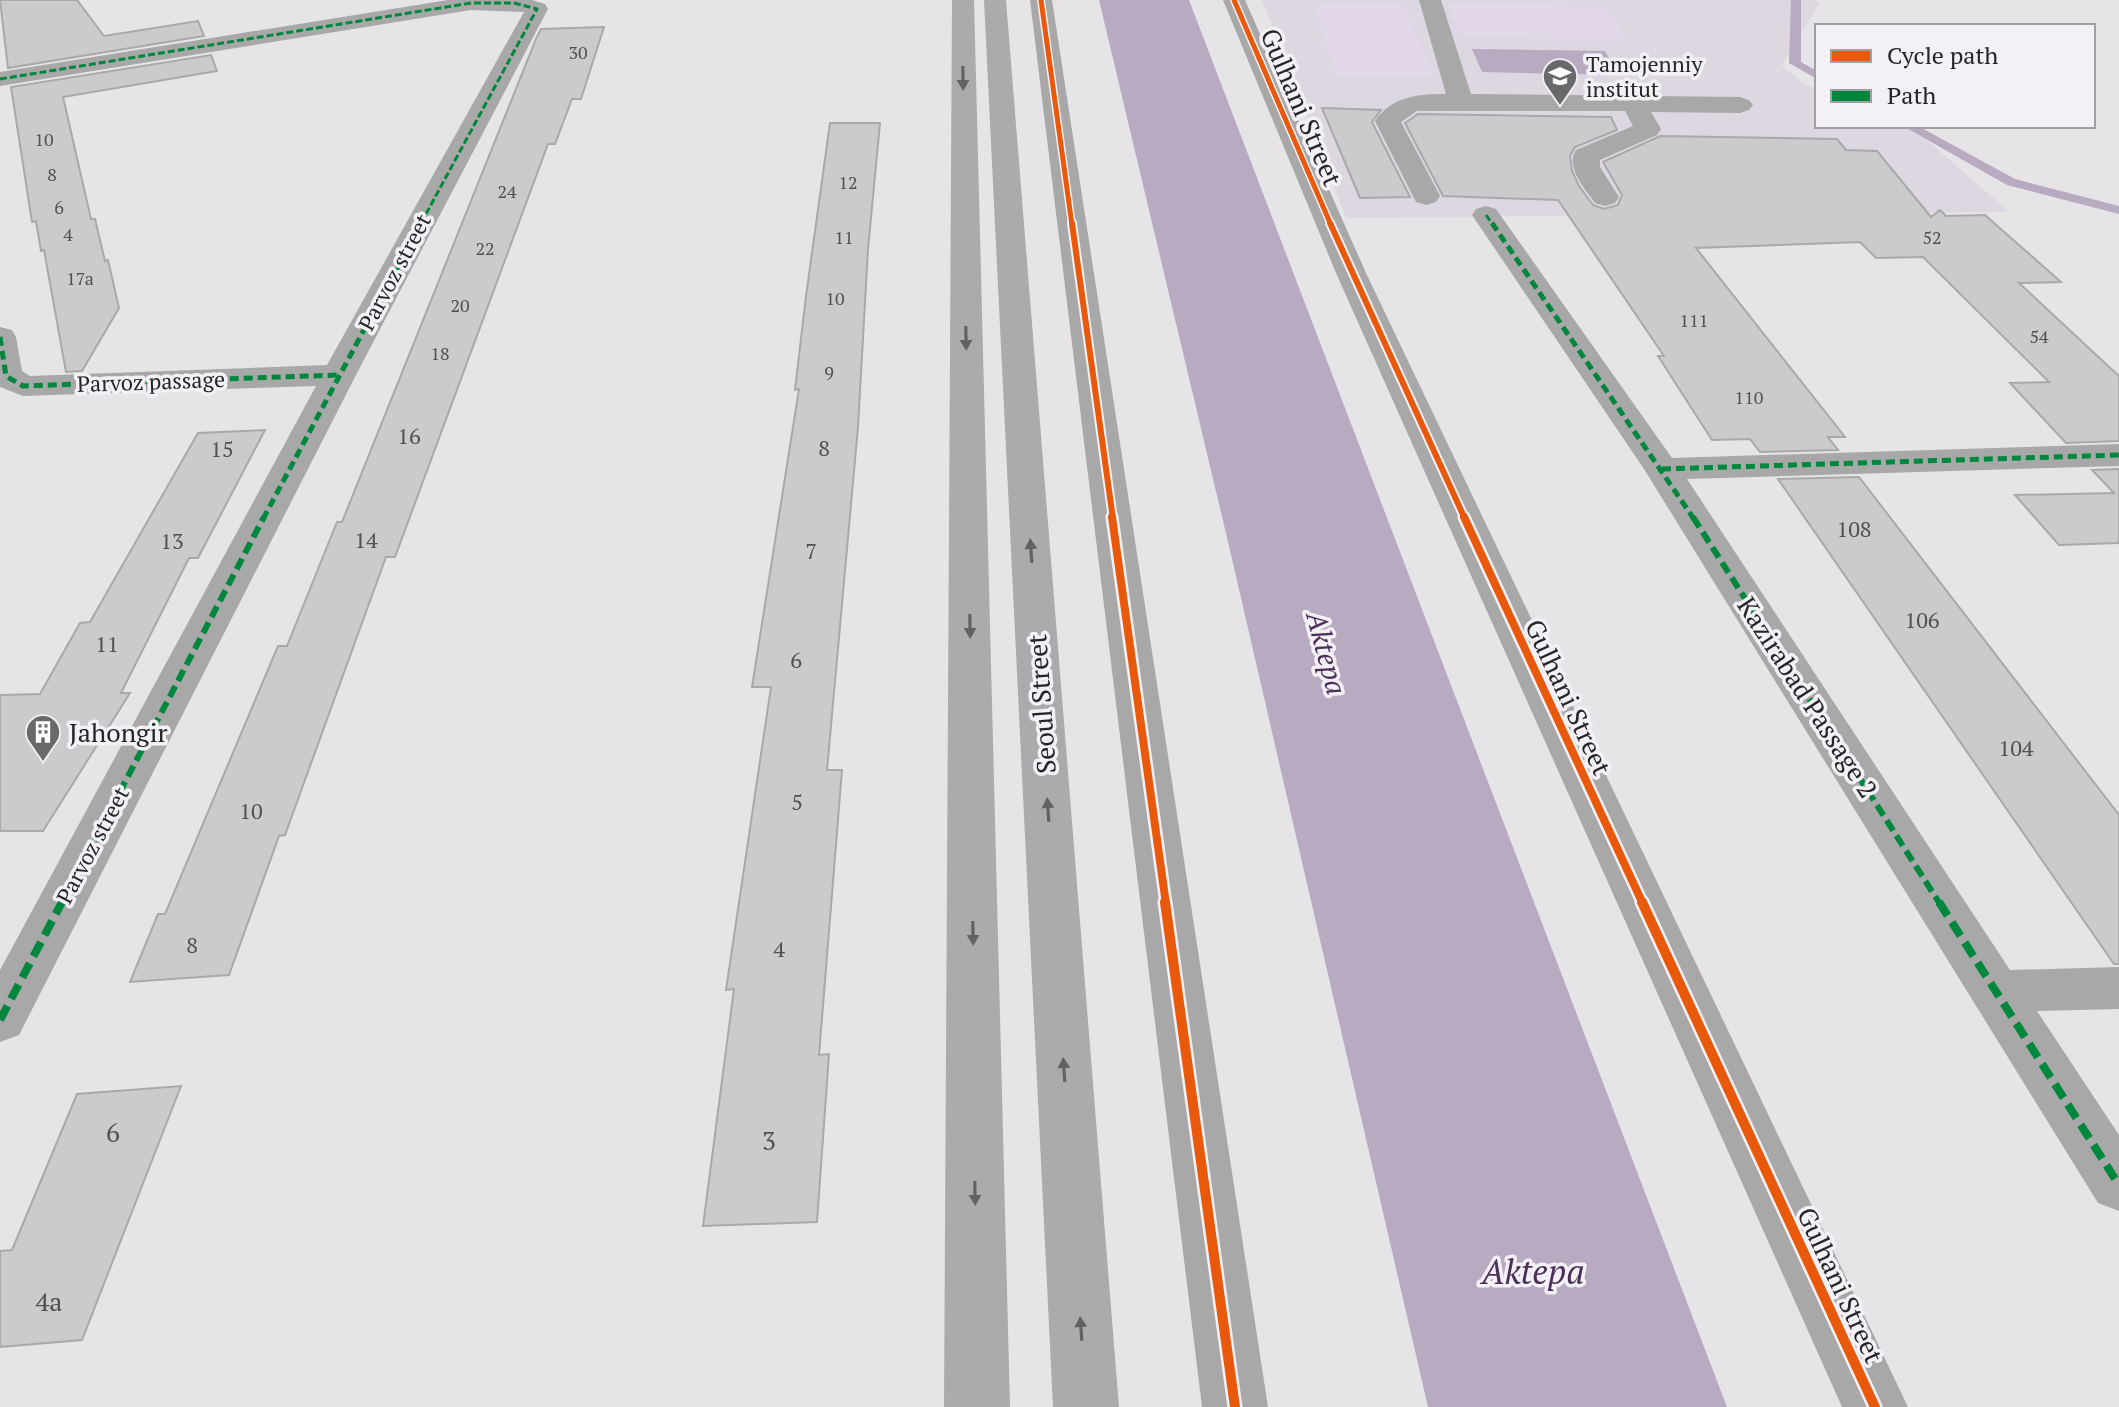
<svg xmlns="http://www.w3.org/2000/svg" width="2119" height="1407" viewBox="0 0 2119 1407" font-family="'PT Serif',serif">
  <rect width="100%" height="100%" fill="#e6e4e7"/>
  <polygon fill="#dcd7e0" points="1262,0 1815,0 1819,4 1782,65 1805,85 1817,88 1817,126 1911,126 2009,212 1346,218"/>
  <g fill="#e2d8e8">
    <polygon points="1448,4 1606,7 1626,40 1460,37"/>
    <polygon points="1314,6 1404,6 1435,74 1336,74"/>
  </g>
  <g fill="#b8abc1">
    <polygon points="1099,0 1189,0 1727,1407 1428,1407 1229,546"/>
    <polygon points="1472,49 1605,51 1618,75 1482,72"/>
  </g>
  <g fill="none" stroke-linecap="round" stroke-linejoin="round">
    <g fill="#b8abc1" fill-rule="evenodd">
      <polygon points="1791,0 1801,0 1801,62 1817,71 1817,79 1789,63"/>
      <polygon points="1903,126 1918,126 2015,179 2119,206 2119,214 2007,185"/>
    </g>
  </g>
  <g fill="#cbcacc" stroke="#a9a8aa" stroke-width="2">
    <polygon points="0,0 77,0 104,36 198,21 204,36 8,68"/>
    <polygon points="604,27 581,99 572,99 555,144 548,144 395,557 386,557 285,835 279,836 229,975 130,982 158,914 165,914 278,646 287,646 337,522 342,522 536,39 541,29"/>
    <polygon points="211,55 217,71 63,97 91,219 95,219 105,261 108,260 119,308 82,371 66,372 44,250 41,251 36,221 32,222 11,87"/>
    <polygon points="1322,108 1381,110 1372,122 1410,197 1360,198"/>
    <polygon points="1418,114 1611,117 1617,130 1575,147 1570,156 1572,171 1579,186 1593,205 1604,209 1618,205 1622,195 1603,162 1660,136 1837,139 1846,150 1877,151 1931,217 1940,210 1946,216 1985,215 2061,282 2019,283 2119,376 2119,441 2066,443 2010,383 2049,382 1923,257 1876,258 1860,242 1696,248 1845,437 1828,437 1838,450 1760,452 1750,439 1712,440 1658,356 1664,356 1558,200 1443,196 1405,123"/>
    <polygon points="830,123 880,123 868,249 858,427 827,770 842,770 819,1055 829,1054 817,1222 703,1226 734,989 726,990 771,687 752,687 799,389 795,390 806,296"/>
    <polygon points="265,430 198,558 189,558 121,693 130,693 43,831 0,831 0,695 40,694 80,623 90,622 198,433"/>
    <polygon points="2119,469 2119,543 2059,545 2015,495 2114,493 2092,470"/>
    <polygon points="1859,477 2119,815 2119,964 2114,964 1778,479"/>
    <polygon points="181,1086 82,1340 0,1347 0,1251 12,1250 77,1094"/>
  </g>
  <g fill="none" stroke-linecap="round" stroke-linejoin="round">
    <g fill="#a9a8a9" fill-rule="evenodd">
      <polygon points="448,0 532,0 545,4 548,9 356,375 19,1035 0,1042 0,970 316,386 23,396 0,387 0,327 12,330 16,337 22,371 30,376 327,365 524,12 471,10 0,86 0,72"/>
      <polygon points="1030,0 1052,0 1268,1407 1202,1407"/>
      <polygon points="1223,0 1245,0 1366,273 1908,1407 1842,1407 1336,273"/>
      <path d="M1419,0H1441L1471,94L1740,97L1749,100L1753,105L1749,110L1740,113L1651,112L1661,129L1657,135L1600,160V167L1619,197L1615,203L1605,206L1595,203C1585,189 1565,167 1576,150L1633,126L1625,111H1417L1401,122L1440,196L1436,202L1426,205L1416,202L1375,121C1392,96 1418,94 1446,94Z"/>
      <polygon points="1486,206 1496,209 1672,458 2119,444 2119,466 1687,479 2010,970 2119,967 2119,1009 2037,1011 2119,1135 2119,1211 2098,1203 1644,469 1472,215 1476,209"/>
    </g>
    <g fill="#abaaac" fill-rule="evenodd">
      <polygon points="952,0 974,0 1010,1407 944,1407"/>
      <polygon points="984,0 1006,0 1119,1407 1053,1407"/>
    </g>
    <g stroke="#00873e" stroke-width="3" stroke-dasharray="7 3" stroke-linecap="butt">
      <polyline points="0,79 471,3 514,3 537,9 420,225"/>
      <polyline points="1486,215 1493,225"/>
    </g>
    <g stroke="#00873e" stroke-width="5" stroke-dasharray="9 5" stroke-linecap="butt">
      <polyline points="1492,223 1694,519"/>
      <polyline points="0,337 6,376 23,386 339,375"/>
      <polyline points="1662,469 2119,455"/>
      <polyline points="263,519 421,223"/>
    </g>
    <g stroke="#00873e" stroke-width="6" stroke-dasharray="12 6" stroke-linecap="butt">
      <polyline points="1693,517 1940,904"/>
      <polyline points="61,904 264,517"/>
    </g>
    <g stroke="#00873e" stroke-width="8" stroke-dasharray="16 8" stroke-linecap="butt">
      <polyline points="1939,902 2119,1185"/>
      <polyline points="0,1020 62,902"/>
    </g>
    <g stroke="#f3f0f6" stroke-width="8">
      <g id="cycleway-far3">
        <polyline points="1041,0 1072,225"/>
        <polyline points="1234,0 1331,225"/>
      </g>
    </g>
    <g stroke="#f3f0f6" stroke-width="10">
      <g id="cycleway-far2">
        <polyline points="1072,223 1113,519"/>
        <polyline points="1330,223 1465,519"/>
      </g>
    </g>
    <g stroke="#f3f0f6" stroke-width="13">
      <g id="cycleway-far1">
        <polyline points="1112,517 1166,904"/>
        <polyline points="1464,517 1643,904"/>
      </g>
    </g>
    <g stroke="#f3f0f6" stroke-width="15">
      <g id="cycleway">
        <polyline points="1165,902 1235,1407"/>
        <polyline points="1642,902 1875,1407"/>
      </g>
    </g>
    <use href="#cycleway-far3" stroke="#e8590c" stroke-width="5"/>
    <use href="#cycleway-far2" stroke="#e8590c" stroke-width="6"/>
    <use href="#cycleway-far1" stroke="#e8590c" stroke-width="8"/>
    <use href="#cycleway" stroke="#e8590c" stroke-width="10"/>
  </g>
  <defs><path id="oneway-solid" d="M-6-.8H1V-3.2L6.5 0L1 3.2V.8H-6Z" transform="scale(2)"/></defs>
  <g fill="#626163">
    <use href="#oneway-solid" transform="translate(963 78) rotate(89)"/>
    <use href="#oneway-solid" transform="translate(966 338) rotate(89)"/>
    <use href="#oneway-solid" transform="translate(1031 551) rotate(-94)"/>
    <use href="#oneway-solid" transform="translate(970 626) rotate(89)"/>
    <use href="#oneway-solid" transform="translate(1048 810) rotate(-94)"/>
    <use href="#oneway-solid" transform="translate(973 933) rotate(89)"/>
    <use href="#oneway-solid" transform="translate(1064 1070) rotate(-94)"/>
    <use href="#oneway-solid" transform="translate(975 1193) rotate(89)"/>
    <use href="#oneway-solid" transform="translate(1081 1329) rotate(-94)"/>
  </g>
  <defs>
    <g id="university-pin" transform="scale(1.8)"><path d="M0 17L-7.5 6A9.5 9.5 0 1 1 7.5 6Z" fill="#69686a" stroke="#f3f0f6"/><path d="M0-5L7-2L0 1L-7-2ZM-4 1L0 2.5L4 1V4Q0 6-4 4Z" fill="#fff"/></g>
    <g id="building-pin" transform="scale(1.8)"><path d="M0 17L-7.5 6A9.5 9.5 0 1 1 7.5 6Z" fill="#69686a" stroke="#f3f0f6"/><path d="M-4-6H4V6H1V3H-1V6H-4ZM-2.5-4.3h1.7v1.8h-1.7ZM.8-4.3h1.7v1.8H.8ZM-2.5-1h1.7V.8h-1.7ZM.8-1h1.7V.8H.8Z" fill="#fff"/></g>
  </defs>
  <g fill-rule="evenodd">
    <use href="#university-pin" x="1560" y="76"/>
    <use href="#building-pin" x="43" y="732"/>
  </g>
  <g text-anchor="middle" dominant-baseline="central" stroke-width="7" stroke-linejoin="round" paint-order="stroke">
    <g font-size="18" fill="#515052">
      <text x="578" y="52">30</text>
      <text x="44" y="139">10</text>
      <text x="52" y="174">8</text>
      <text x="848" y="182">12</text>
      <text x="507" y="191">24</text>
      <text x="59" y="207">6</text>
      <text x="68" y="234">4</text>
      <text x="844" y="237">11</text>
      <text x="1932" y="237">52</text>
      <text x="485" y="248">22</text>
      <text x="80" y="278">17а</text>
      <text x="835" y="298">10</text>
      <text x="460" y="305">20</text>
      <text x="1694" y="320">111</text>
      <text x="2039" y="336">54</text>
      <text x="440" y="353">18</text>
      <text x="829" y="372">9</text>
      <text x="1749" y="397">110</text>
    </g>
    <g font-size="22" fill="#262527" stroke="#f3f0f6" text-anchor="start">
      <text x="1586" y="63">Tamojenniy<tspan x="1586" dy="25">institut</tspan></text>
    </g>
    <g font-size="22" fill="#262527" stroke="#f3f0f6">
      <text transform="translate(394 272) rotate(-62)">Parvoz street</text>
      <text transform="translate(151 381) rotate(-2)">Parvoz passage</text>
      <text transform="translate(92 845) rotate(-62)">Parvoz street</text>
    </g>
    <g font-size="22" fill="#515052">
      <text x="409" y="435">16</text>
      <text x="824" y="447">8</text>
      <text x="222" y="448">15</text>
      <text x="1854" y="528">108</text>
      <text x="366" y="539">14</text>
      <text x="172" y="540">13</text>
      <text x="811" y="550">7</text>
      <text x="1922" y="619">106</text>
      <text x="107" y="643">11</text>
      <text x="796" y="659">6</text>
      <text x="2016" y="747">104</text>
      <text x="797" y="801">5</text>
      <text x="251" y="810">10</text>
      <text x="192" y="944">8</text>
      <text x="779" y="948">4</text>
    </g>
    <g font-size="26" fill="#262527" stroke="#f3f0f6">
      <text transform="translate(1302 107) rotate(67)">Gulhani Street</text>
      <text transform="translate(1569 697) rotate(65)">Gulhani Street</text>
      <text transform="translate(1808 697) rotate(57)">Kazirabad Passage 2</text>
      <text transform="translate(1041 704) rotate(-94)">Seoul Street</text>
      <text transform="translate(1841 1285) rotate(65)">Gulhani Street</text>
    </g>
    <g font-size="26" fill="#262527" stroke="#f3f0f6" text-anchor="start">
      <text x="69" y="732">Jahongir</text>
    </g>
    <g font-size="26" fill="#515052">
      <text x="113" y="1132">6</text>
      <text x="769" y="1140">3</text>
      <text x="49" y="1301">4a</text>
    </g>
    <g font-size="28" font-style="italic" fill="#4b305a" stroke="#f3f0f6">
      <text transform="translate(1327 653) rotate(75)">Aktepa</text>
    </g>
    <g font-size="34" font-style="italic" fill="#4b305a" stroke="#f3f0f6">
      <text x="1533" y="1271">Aktepa</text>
    </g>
  </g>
  <rect x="1815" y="24" width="280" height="104" fill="#f3f0f6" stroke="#a19fa3" stroke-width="2"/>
  <rect x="1831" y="50" width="40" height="12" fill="#e8590c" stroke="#a19fa3" stroke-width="2"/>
  <text x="1887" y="64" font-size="24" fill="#262527">Cycle path</text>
  <rect x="1831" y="90" width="40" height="12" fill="#00873e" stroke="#a19fa3" stroke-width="2"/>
  <text x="1887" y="104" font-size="24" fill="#262527">Path</text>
</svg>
